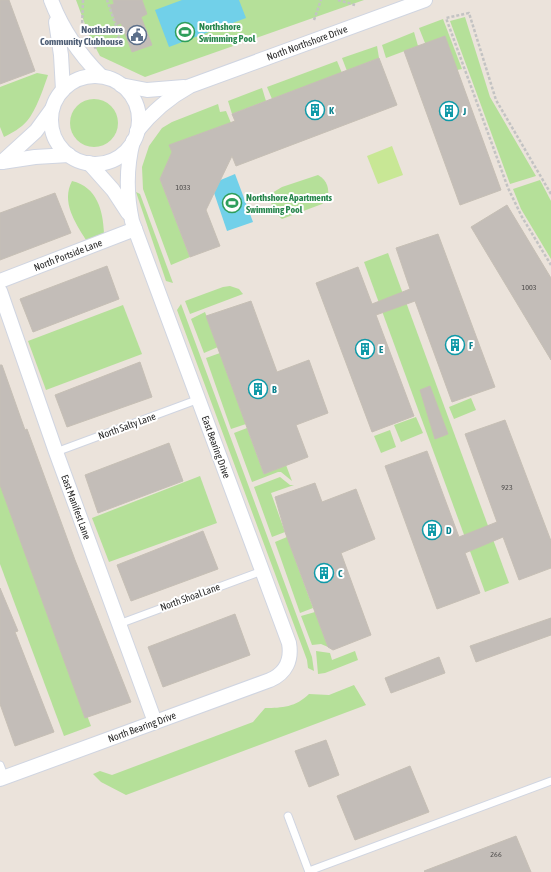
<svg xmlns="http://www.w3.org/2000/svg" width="551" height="872" viewBox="0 0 551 872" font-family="'Asap Condensed',sans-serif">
  <rect width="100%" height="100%" fill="#ebe3db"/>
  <g fill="#b5e099">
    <polygon points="76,0 364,0 145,77 100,56 89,35"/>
    <polygon points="465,17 490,97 536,176 510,184 450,21"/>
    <polygon points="443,19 462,69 457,70 425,43 419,28"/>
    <polygon points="414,32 418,46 386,58 382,45"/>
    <polygon points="377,46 379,58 347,71 342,58"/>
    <polygon points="337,61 342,73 272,99 267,87"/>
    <path d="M37,73L48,75C44,87 36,111 27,121C21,128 12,133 4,137L0,127V87Z"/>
    <polygon points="262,88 266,101 232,114 228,101"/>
    <circle cx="94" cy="123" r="24"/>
    <polygon points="218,104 220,112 226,111 244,154 222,126 170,145 174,158 170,157 160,179 190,257 171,265 143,189 142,167 149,146 162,128 172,122"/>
    <path d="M318,175C328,181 329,188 328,200L322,204L282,219C272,210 270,207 272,193L282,187Z"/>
    <polygon points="540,180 551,201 551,259 521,209 513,189"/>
    <path d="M72,181C97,187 103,210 104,233L86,240C75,222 61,202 72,181Z"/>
    <polygon points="136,192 140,194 173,283 166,281"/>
    <polygon points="388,253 509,583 485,592 364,262"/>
    <polygon points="230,286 239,289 243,294 190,314 185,301 223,287"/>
    <polygon points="181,304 312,657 314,671 308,668 307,660 177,310"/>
    <polygon points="123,305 142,354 46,390 28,341"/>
    <polygon points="205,312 218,347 204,353 191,319"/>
    <polygon points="220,353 246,424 231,429 206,358"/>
    <polygon points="471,398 476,410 454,419 449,407"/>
    <polygon points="416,417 423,433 401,442 394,425"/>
    <polygon points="247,428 264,474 286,465 292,481 281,472 278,472 252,482 234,433"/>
    <polygon points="390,430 396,447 381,453 374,436"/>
    <polygon points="200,476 217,523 109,562 92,518"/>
    <polygon points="280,477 290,485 294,485 271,493 285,532 272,537 254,487"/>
    <polygon points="0,482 91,726 64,736 0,564"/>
    <polygon points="287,537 313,608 300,613 275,542"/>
    <polygon points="315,612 328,647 321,644 312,645 301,616"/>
    <polygon points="316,651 330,653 332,660 355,651 358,660 325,673 318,674"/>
    <path d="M354,685L366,705L126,795L101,782L93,774L100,771L112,775L253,722L265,708C282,708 296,707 309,694L329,695Z"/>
  </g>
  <polygon fill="#c8e795" points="392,146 403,175 378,184 367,156"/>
  <g fill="#71d0e9">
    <polygon points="182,0 239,0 246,18 169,47 155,10"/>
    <polygon points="235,174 253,222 227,231 211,184"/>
  </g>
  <g fill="#c3bdb8" stroke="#c6bfb5">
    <polygon points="0,0 9,0 35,71 0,84"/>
    <polygon points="113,0 142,0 147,14 141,17 152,45 132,52 121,23 117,25 110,5 114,4"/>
    <polygon points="445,36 501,190 460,205 404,51"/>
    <polygon points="379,58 397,105 236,166 232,156 206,210 220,246 190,257 160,179 172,152 169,145 235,121 232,114"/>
    <polygon points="55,193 71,233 0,260 0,213"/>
    <polygon points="507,205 551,278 551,360 471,227"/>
    <polygon points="438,234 495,387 452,402 415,301 376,315 414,416 372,432 316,283 358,267 372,304 410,289 396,248"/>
    <polygon points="107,266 119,299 33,332 20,299"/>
    <polygon points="251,301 277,372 309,360 328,413 296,425 308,457 264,474 206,316"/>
    <polygon points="140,362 152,397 67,427 55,395"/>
    <polygon points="0,365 2,365 25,430 27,429 75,560 131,702 85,718 0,485"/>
    <polygon points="430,386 448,434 435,439 420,390"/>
    <polygon points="505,420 551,541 551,568 519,580 503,537 465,553 480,593 437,609 385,466 427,451 459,537 497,522 465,434"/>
    <polygon points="169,443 183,481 98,513 85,475"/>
    <polygon points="315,483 322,502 356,489 375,539 341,553 371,635 333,650 328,647 285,532 275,497"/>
    <polygon points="203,531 218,569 131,601 117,565"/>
    <polygon points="0,588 18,631 15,632 54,732 15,746 0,704"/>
    <polygon points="235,614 250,655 163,687 148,647"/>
    <polygon points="551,618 551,635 476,662 470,646"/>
    <polygon points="439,657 445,673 391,693 385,678"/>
    <polygon points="326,740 339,775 309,787 295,751"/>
    <polygon points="410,766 429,812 355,840 337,796"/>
    <polygon points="516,836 531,872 425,872 424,871"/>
  </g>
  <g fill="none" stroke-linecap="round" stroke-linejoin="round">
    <g stroke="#d0d5e1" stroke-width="9">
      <g id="service">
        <polyline points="56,452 199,399"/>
        <polyline points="119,624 262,571"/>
        <polyline points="0,765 5,778"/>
        <polyline points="288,816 309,872"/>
        <polyline points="309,871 551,781"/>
      </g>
    </g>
    <g stroke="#d0d5e1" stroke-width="16">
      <g id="minor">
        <path d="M51,0C62,29 79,54 101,76"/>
        <polyline points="56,22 61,55 63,90"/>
        <circle cx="95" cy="120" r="44"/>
        <polyline points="121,85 147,90 184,87"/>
        <path d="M137,131C152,112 168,98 190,86L425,0"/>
        <polyline points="2,162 36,131 52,109"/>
        <polyline points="2,162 35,157 69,155"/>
        <polyline points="89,163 113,190 128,213"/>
        <polyline points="0,281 135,229"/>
        <polyline points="0,291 56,452 155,722"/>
        <path d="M0,779L270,680C286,673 292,660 289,643L132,221C126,193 126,168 133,141"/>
      </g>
    </g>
    <g stroke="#c3c3c3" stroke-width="2.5" stroke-dasharray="3 2" stroke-linecap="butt">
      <polyline points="338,0 355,5"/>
      <polyline points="314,20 321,0"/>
      <polyline points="82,28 83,0"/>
      <polyline points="94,48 120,37 107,0"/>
      <polyline points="551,194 496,100 469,13 446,18 508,188 522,217 551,265"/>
    </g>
    <use href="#service" stroke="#fff" stroke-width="7"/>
    <use href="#minor" stroke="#fff" stroke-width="14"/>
  </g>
  <defs>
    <g id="stadium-ring" transform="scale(1)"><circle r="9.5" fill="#fff" stroke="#2e9e5b" stroke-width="1.5"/><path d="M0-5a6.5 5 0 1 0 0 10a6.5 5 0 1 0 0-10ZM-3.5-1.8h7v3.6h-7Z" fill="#2e9e5b"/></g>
    <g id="civic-ring" transform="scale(1)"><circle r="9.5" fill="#fff" stroke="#5c6f8a" stroke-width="1.5"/><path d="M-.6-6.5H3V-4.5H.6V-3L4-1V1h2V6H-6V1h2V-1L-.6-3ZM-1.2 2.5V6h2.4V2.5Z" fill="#5c6f8a"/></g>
    <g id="building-ring" transform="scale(1)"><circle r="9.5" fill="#fff" stroke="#0f9aa8" stroke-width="1.5"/><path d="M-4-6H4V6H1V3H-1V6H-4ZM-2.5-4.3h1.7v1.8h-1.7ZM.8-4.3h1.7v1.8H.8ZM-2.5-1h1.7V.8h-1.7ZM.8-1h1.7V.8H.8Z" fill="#0f9aa8"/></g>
  </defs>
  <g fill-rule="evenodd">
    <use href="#stadium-ring" x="185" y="32"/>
    <use href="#civic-ring" x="137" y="35"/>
    <use href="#building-ring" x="315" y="110"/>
    <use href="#building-ring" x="449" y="111"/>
    <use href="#stadium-ring" x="232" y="203"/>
    <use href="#building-ring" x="455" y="345"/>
    <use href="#building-ring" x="365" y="349"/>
    <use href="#building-ring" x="258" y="389"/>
    <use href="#building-ring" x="432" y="530"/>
    <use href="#building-ring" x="324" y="573"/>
  </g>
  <g text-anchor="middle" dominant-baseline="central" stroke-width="4" stroke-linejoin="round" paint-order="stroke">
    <g font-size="8" fill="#504e4d">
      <text x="183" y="187">1033</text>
      <text x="529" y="287">1003</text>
      <text x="507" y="487">923</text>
      <text x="496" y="854">266</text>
    </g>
    <g font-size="10" font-weight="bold" fill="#27864d" stroke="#fff" text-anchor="start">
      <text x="199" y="26">Northshore<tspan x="199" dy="12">Swimming Pool</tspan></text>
      <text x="246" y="197">Northshore Apartments<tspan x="246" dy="12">Swimming Pool</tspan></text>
    </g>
    <g font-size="10" font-weight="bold" fill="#4e5e75" stroke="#fff" text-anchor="end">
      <text x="123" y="29">Northshore<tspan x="123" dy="12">Community Clubhouse</tspan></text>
    </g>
    <g font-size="10" fill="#292929" stroke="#fff">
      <text transform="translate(307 43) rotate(-20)">North Northshore Drive</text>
      <text transform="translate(68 255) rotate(-21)">North Portside Lane</text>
      <text transform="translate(127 426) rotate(-20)">North Salty Lane</text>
      <text transform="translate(216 447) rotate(70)">East Bearing Drive</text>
      <text transform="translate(76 507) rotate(70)">East Manifest Lane</text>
      <text transform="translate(190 597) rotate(-20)">North Shoal Lane</text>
      <text transform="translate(142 727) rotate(-20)">North Bearing Drive</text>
    </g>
    <g font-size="10" font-weight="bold" fill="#0d838f" stroke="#fff" text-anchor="start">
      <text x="329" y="110">K</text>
      <text x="463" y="111">J</text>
      <text x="469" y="345">F</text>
      <text x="379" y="349">E</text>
      <text x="272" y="389">B</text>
      <text x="446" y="530">D</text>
      <text x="338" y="573">C</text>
    </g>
  </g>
</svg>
